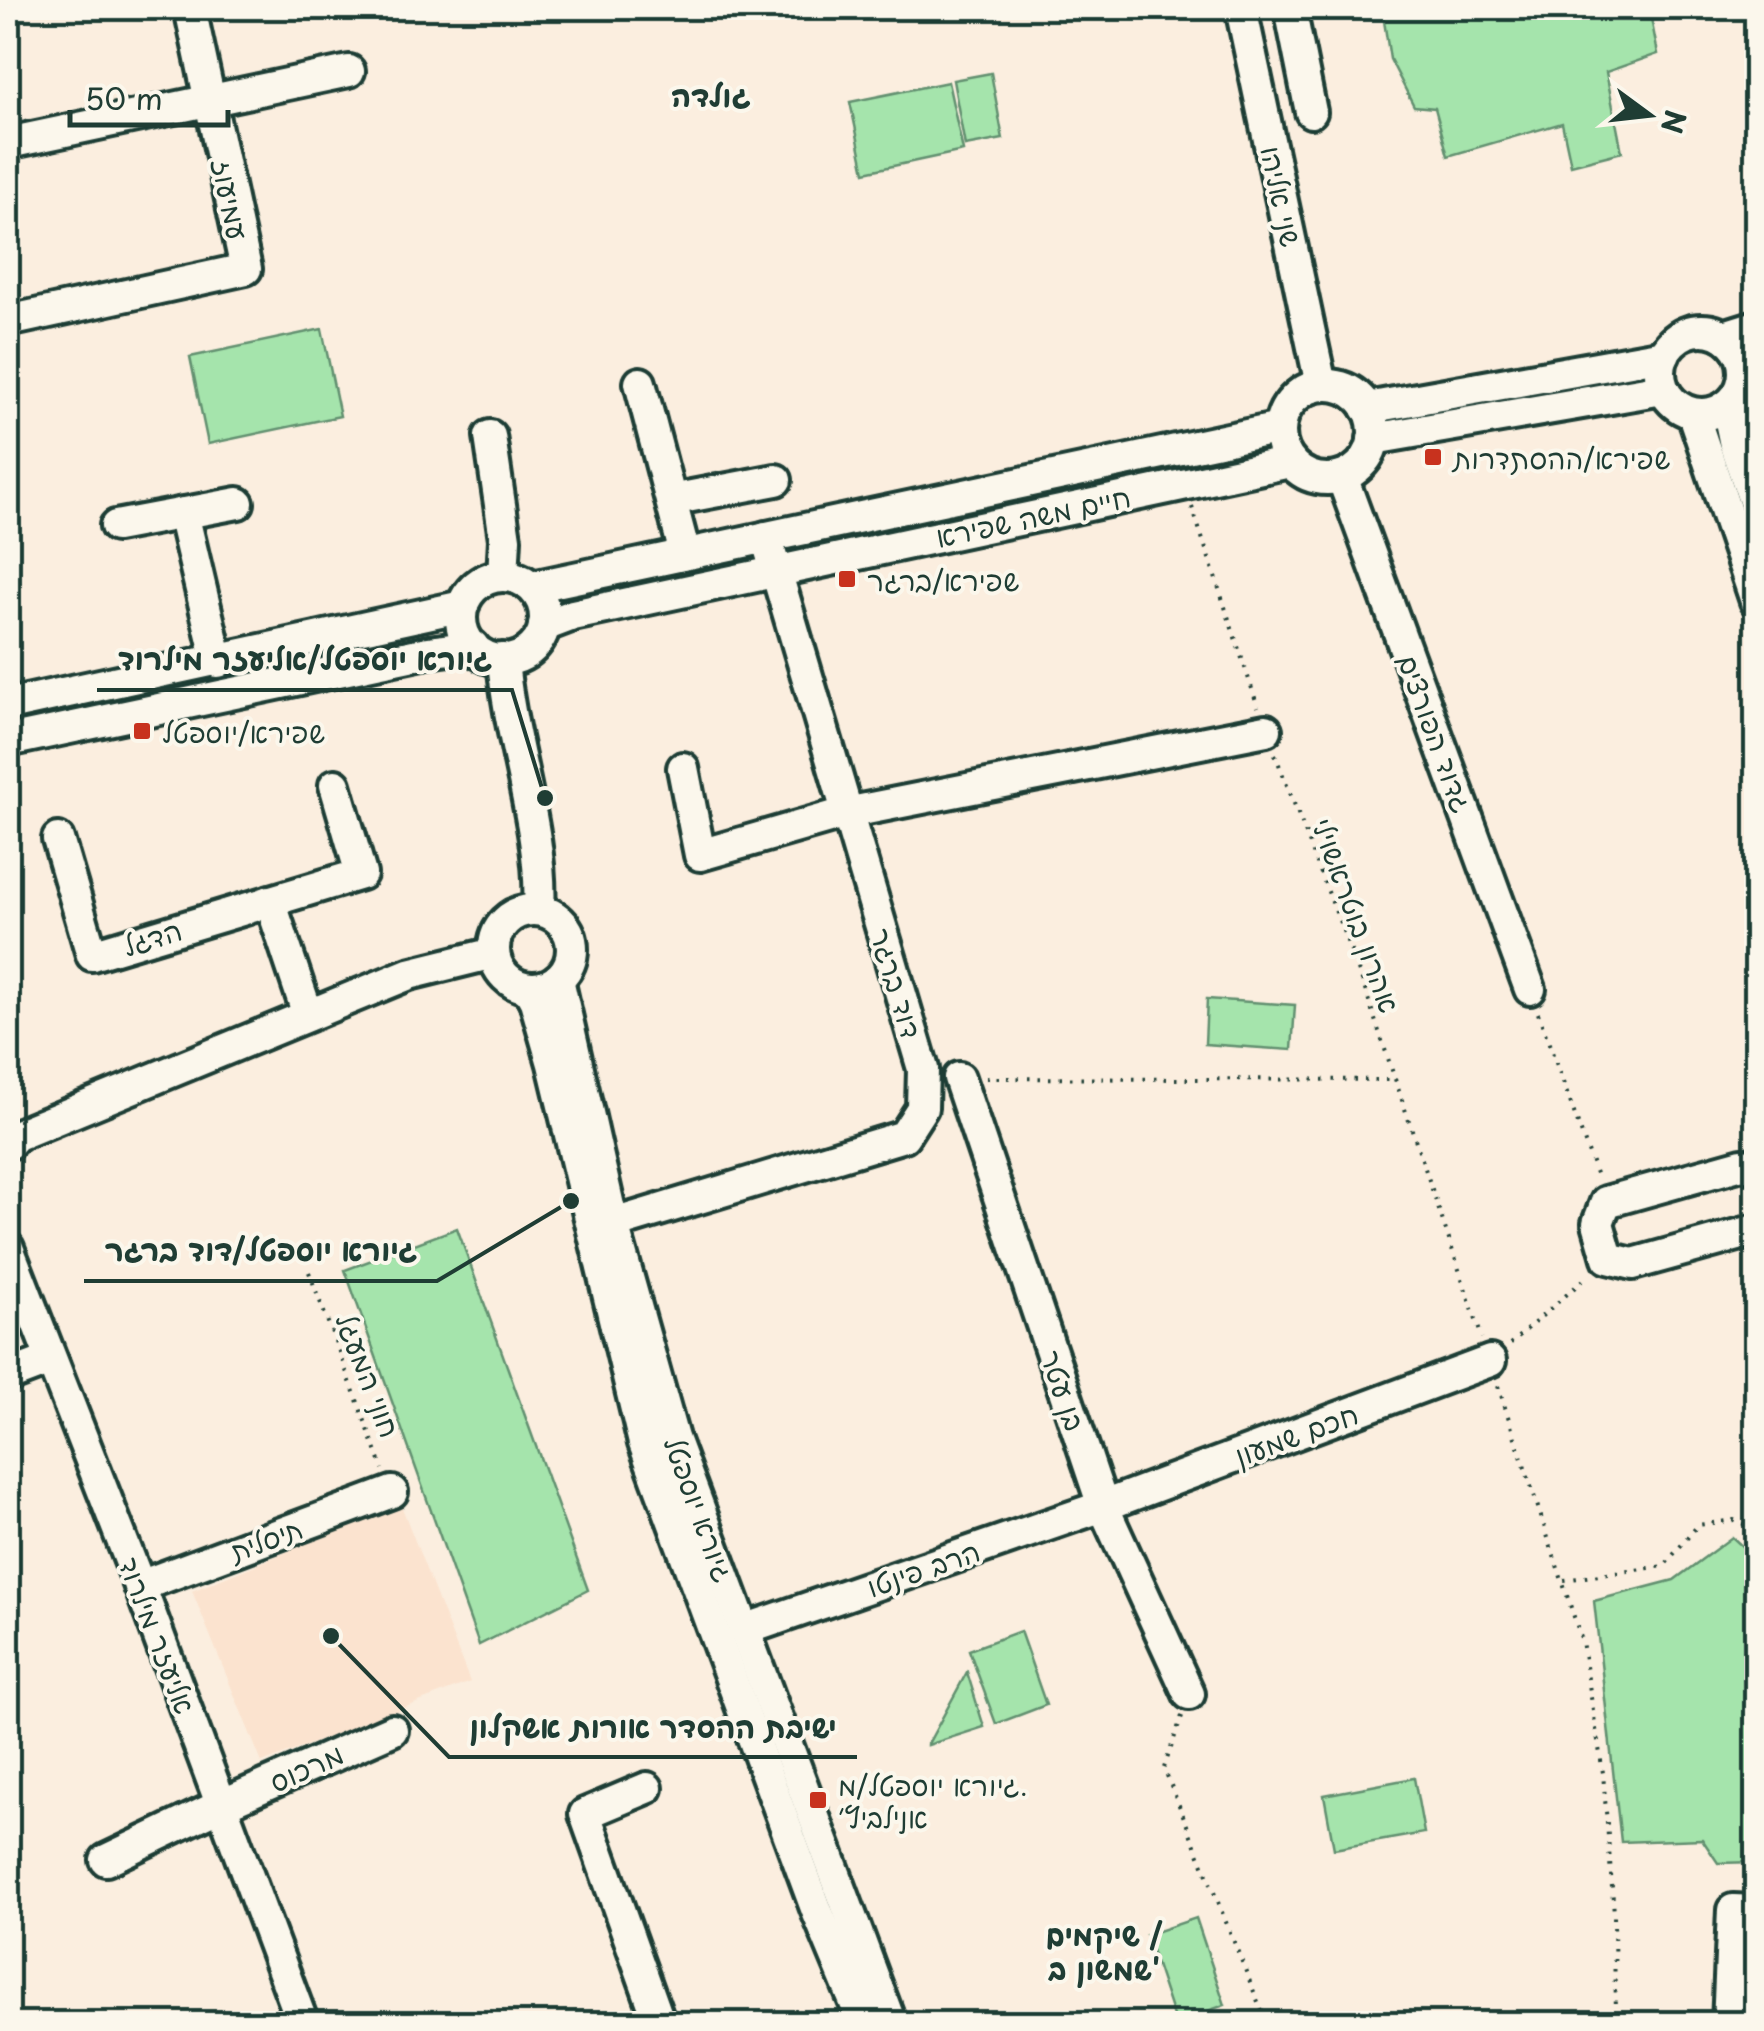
<svg xmlns="http://www.w3.org/2000/svg" width="1764" height="2031" viewBox="0 0 1764 2031" font-family="'Playpen Sans','Playpen Sans Hebrew',sans-serif">
  <rect width="100%" height="100%" fill="#fbeedf"/>
  <filter id="ink" filterUnits="userSpaceOnUse"><feTurbulence type="fractalNoise" baseFrequency=".01" numOctaves="2"/><feDisplacementMap in="SourceGraphic" scale="20" xChannelSelector="R" yChannelSelector="G"/><feConvolveMatrix kernelMatrix="1 2 1 2 8 2 1 2 1" color-interpolation-filters="sRGB"/></filter>
  <g filter="url(#ink)">
    <polygon fill="#fbe3cf" points="401,1505 470,1682 262,1763 192,1591"/>
    <g fill="#a5e4ac" stroke="#629070" stroke-width="2.5">
      <polygon points="1382,8 1649,8 1658,54 1606,72 1622,152 1571,165 1562,123 1448,156 1435,108 1414,106 1390,59"/>
      <polygon points="991,73 1003,139 965,146 953,80"/>
      <polygon points="948,82 963,151 865,172 850,102"/>
      <polygon points="322,329 340,416 208,444 190,357"/>
      <polygon points="1207,999 1295,1005 1292,1050 1205,1044"/>
      <polygon points="457,1228 588,1590 479,1645 345,1270"/>
      <polygon points="1732,1537 1756,1559 1756,1862 1718,1863 1702,1839 1621,1842 1594,1601 1674,1580"/>
      <polygon points="1020,1631 1046,1705 996,1724 969,1650"/>
      <polygon points="967,1672 984,1727 928,1745 928,1744"/>
      <polygon points="1414,1778 1424,1833 1334,1849 1324,1795"/>
      <polygon points="1196,1918 1225,2005 1175,2022 1146,1935"/>
    </g>
    <g fill="none" stroke-linecap="round" stroke-linejoin="round">
      <g stroke="#1f3d34" stroke-width="38">
        <g id="minor">
          <polyline points="1241,8 1321,385"/>
          <polyline points="1290,8 1311,112"/>
          <polyline points="8,143 349,71"/>
          <polyline points="8,321 246,269 190,8"/>
          <circle cx="1702" cy="372" r="42"/>
          <polyline points="1724,336 1756,326"/>
          <polyline points="640,383 685,554"/>
          <circle cx="1327" cy="432" r="47"/>
          <polyline points="1727,406 1735,445 1756,506"/>
          <polyline points="1367,408 1664,355"/>
          <polyline points="1693,414 1756,601"/>
          <polyline points="490,436 505,539 503,576"/>
          <polyline points="1373,439 1663,389"/>
          <polyline points="1342,477 1530,989"/>
          <polyline points="671,500 776,480"/>
          <polyline points="183,513 218,662"/>
          <polyline points="116,526 238,503"/>
          <circle cx="503" cy="618" r="42"/>
          <polyline points="532,587 1280,428"/>
          <polyline points="544,626 573,615 1290,462"/>
          <path d="M503,659C509,740 544,832 539,910"/>
          <polyline points="8,705 463,606"/>
          <polyline points="8,741 428,652 473,646"/>
          <polyline points="683,768 700,855 846,813 1266,730"/>
          <polyline points="58,839 92,955 361,874 335,785"/>
          <polyline points="270,901 308,1015"/>
          <circle cx="533" cy="949" r="39"/>
          <polyline points="558,979 613,1224 673,1438 891,2024"/>
          <polyline points="528,988 535,1001 553,1064 644,1443 817,1911 864,2024"/>
          <polyline points="959,1078 1103,1506 1189,1694"/>
          <polyline points="8,1144 17,1135 409,974 494,953"/>
          <polyline points="1756,1168 1742,1164 1606,1202 1598,1223 1608,1258 1633,1264 1756,1230"/>
          <polyline points="613,1224 904,1136 922,1108 923,1069 766,537"/>
          <polyline points="8,1248 140,1586 303,2024"/>
          <polyline points="8,1376 50,1360"/>
          <polyline points="140,1586 392,1492"/>
          <polyline points="744,1630 1103,1506 1490,1361"/>
          <polyline points="647,1788 585,1814 660,2024"/>
          <polyline points="106,1860 221,1805 392,1730"/>
          <polyline points="1728,2024 1733,1910 1756,1911"/>
        </g>
      </g>
      <g stroke="#1f3d34" stroke-width="4" stroke-dasharray="2.5 8" stroke-linecap="butt">
        <polyline points="1192,507 1258,707"/>
        <polyline points="1275,754 1360,975 1482,1338"/>
        <polyline points="1538,1013 1598,1179"/>
        <polyline points="986,1078 1396,1080"/>
        <polyline points="309,1272 383,1469"/>
        <polyline points="1510,1344 1589,1275"/>
        <polyline points="1498,1386 1582,1641 1603,1773 1614,1913 1615,2024"/>
        <polyline points="1564,1580 1664,1566 1698,1525 1734,1520 1756,1529"/>
        <polyline points="1182,1716 1164,1768 1267,2024"/>
      </g>
      <use href="#minor" stroke="#fbf7ec" stroke-width="30"/>
    </g>
  </g>
  <g fill="#c8321e" stroke="#fbf7ec" stroke-width="4">
    <rect x="1423" y="447" width="20" height="20" rx="5"/>
    <rect x="837" y="569" width="20" height="20" rx="5"/>
    <rect x="132" y="721" width="20" height="20" rx="5"/>
    <rect x="808" y="1790" width="20" height="20" rx="5"/>
  </g>
  <g text-anchor="middle" dominant-baseline="central" stroke-width="8" stroke-linejoin="round" paint-order="stroke">
    <g font-size="28" fill="#1f3d34" stroke="#fbf7ec">
      <text transform="translate(1282 196) rotate(78)">שני אליהו</text>
      <text transform="translate(231 199) rotate(78)">עמיעוז</text>
      <text transform="translate(1033 516) rotate(-12)">חיים משה שפירא</text>
      <text transform="translate(1436 733) rotate(70)">גדוד הפורצים</text>
      <text transform="translate(1357 915) rotate(70)">אהרון בוטראשוילי</text>
      <text transform="translate(152 937) rotate(-17)">הדגל</text>
      <text transform="translate(897 983) rotate(73)">דוד ברגר</text>
      <text transform="translate(369 1375) rotate(69)">חוני המעגל</text>
      <text transform="translate(1064 1390) rotate(71)">בן עטר</text>
      <text transform="translate(1296 1434) rotate(-20)">חכם שמעון</text>
      <text transform="translate(700 1509) rotate(70)">גיורא יוספטל</text>
      <text transform="translate(266 1539) rotate(-20)">תיסלית</text>
      <text transform="translate(923 1568) rotate(-19)">הרב פינטו</text>
      <text transform="translate(158 1635) rotate(69)">אליעזר מילרוד</text>
      <text transform="translate(306 1767) rotate(-24)">מרכוס</text>
    </g>
    <g font-size="28" fill="#1f3d34" stroke="#fbf7ec" text-anchor="start">
      <text x="1453" y="457">שפירא/ההסתדרות</text>
      <text x="867" y="579">שפירא/ברגר</text>
      <text x="162" y="731">שפירא/יוספטל</text>
      <text x="838" y="1784">גיורא יוספטל/מ.<tspan x="838" dy="32">אנילביץ׳</tspan></text>
    </g>
    <g font-size="30" font-weight="bold" fill="#1f3d34" stroke="#fbf7ec">
      <text x="711" y="94">גולדה</text>
      <text x="1104" y="1933">שיקמים /<tspan x="1104" dy="34">שמשון ב'</tspan></text>
    </g>
  </g>
  <path fill="none" stroke="#1f3d34" stroke-width="4" d="M545 798L512 690H97M571 1201L437 1281H84M331 1636L449 1757H857"/>
  <g fill="#1f3d34" stroke="#fbf7ec" stroke-width="4">
    <circle cx="545" cy="798" r="10"/>
    <circle cx="571" cy="1201" r="10"/>
    <circle cx="331" cy="1636" r="10"/>
  </g>
  <g font-size="30" text-anchor="middle" font-weight="bold" fill="#1f3d34" stroke="#fbf7ec" stroke-width="8" stroke-linejoin="round" paint-order="stroke">
    <text x="305" y="670">גיורא יוספטל/אליעזר מילרוד</text>
    <text x="261" y="1261">גיורא יוספטל/דוד ברגר</text>
    <text x="653" y="1738">ישיבת ההסדר אורות אשקלון</text>
  </g>
  <rect width="1764" height="2031" fill="none" stroke="#fbf7ec" stroke-width="40"/>
  <rect x="20" y="20" width="1724" height="1991" fill="none" stroke="#1f3d34" stroke-width="4" filter="url(#ink)"/>
  <g transform="translate(1649 115) rotate(105)" stroke="#fbf7ec" stroke-width="8" paint-order="stroke">
  <path d="M0-8L18 38L0 25L-18 38Z" fill="#1f3d34"/>
  <text y="-15" font-size="28" font-weight="bold" text-anchor="middle" fill="#1f3d34">N</text>
  </g>
  <path d="M70 110v15h158v-15" fill="none" stroke="#1f3d34" stroke-width="5"/>
  <text x="85" y="110" font-size="30" fill="#1f3d34" stroke="#fbf7ec" stroke-width="8" paint-order="stroke">50 m</text>
</svg>
